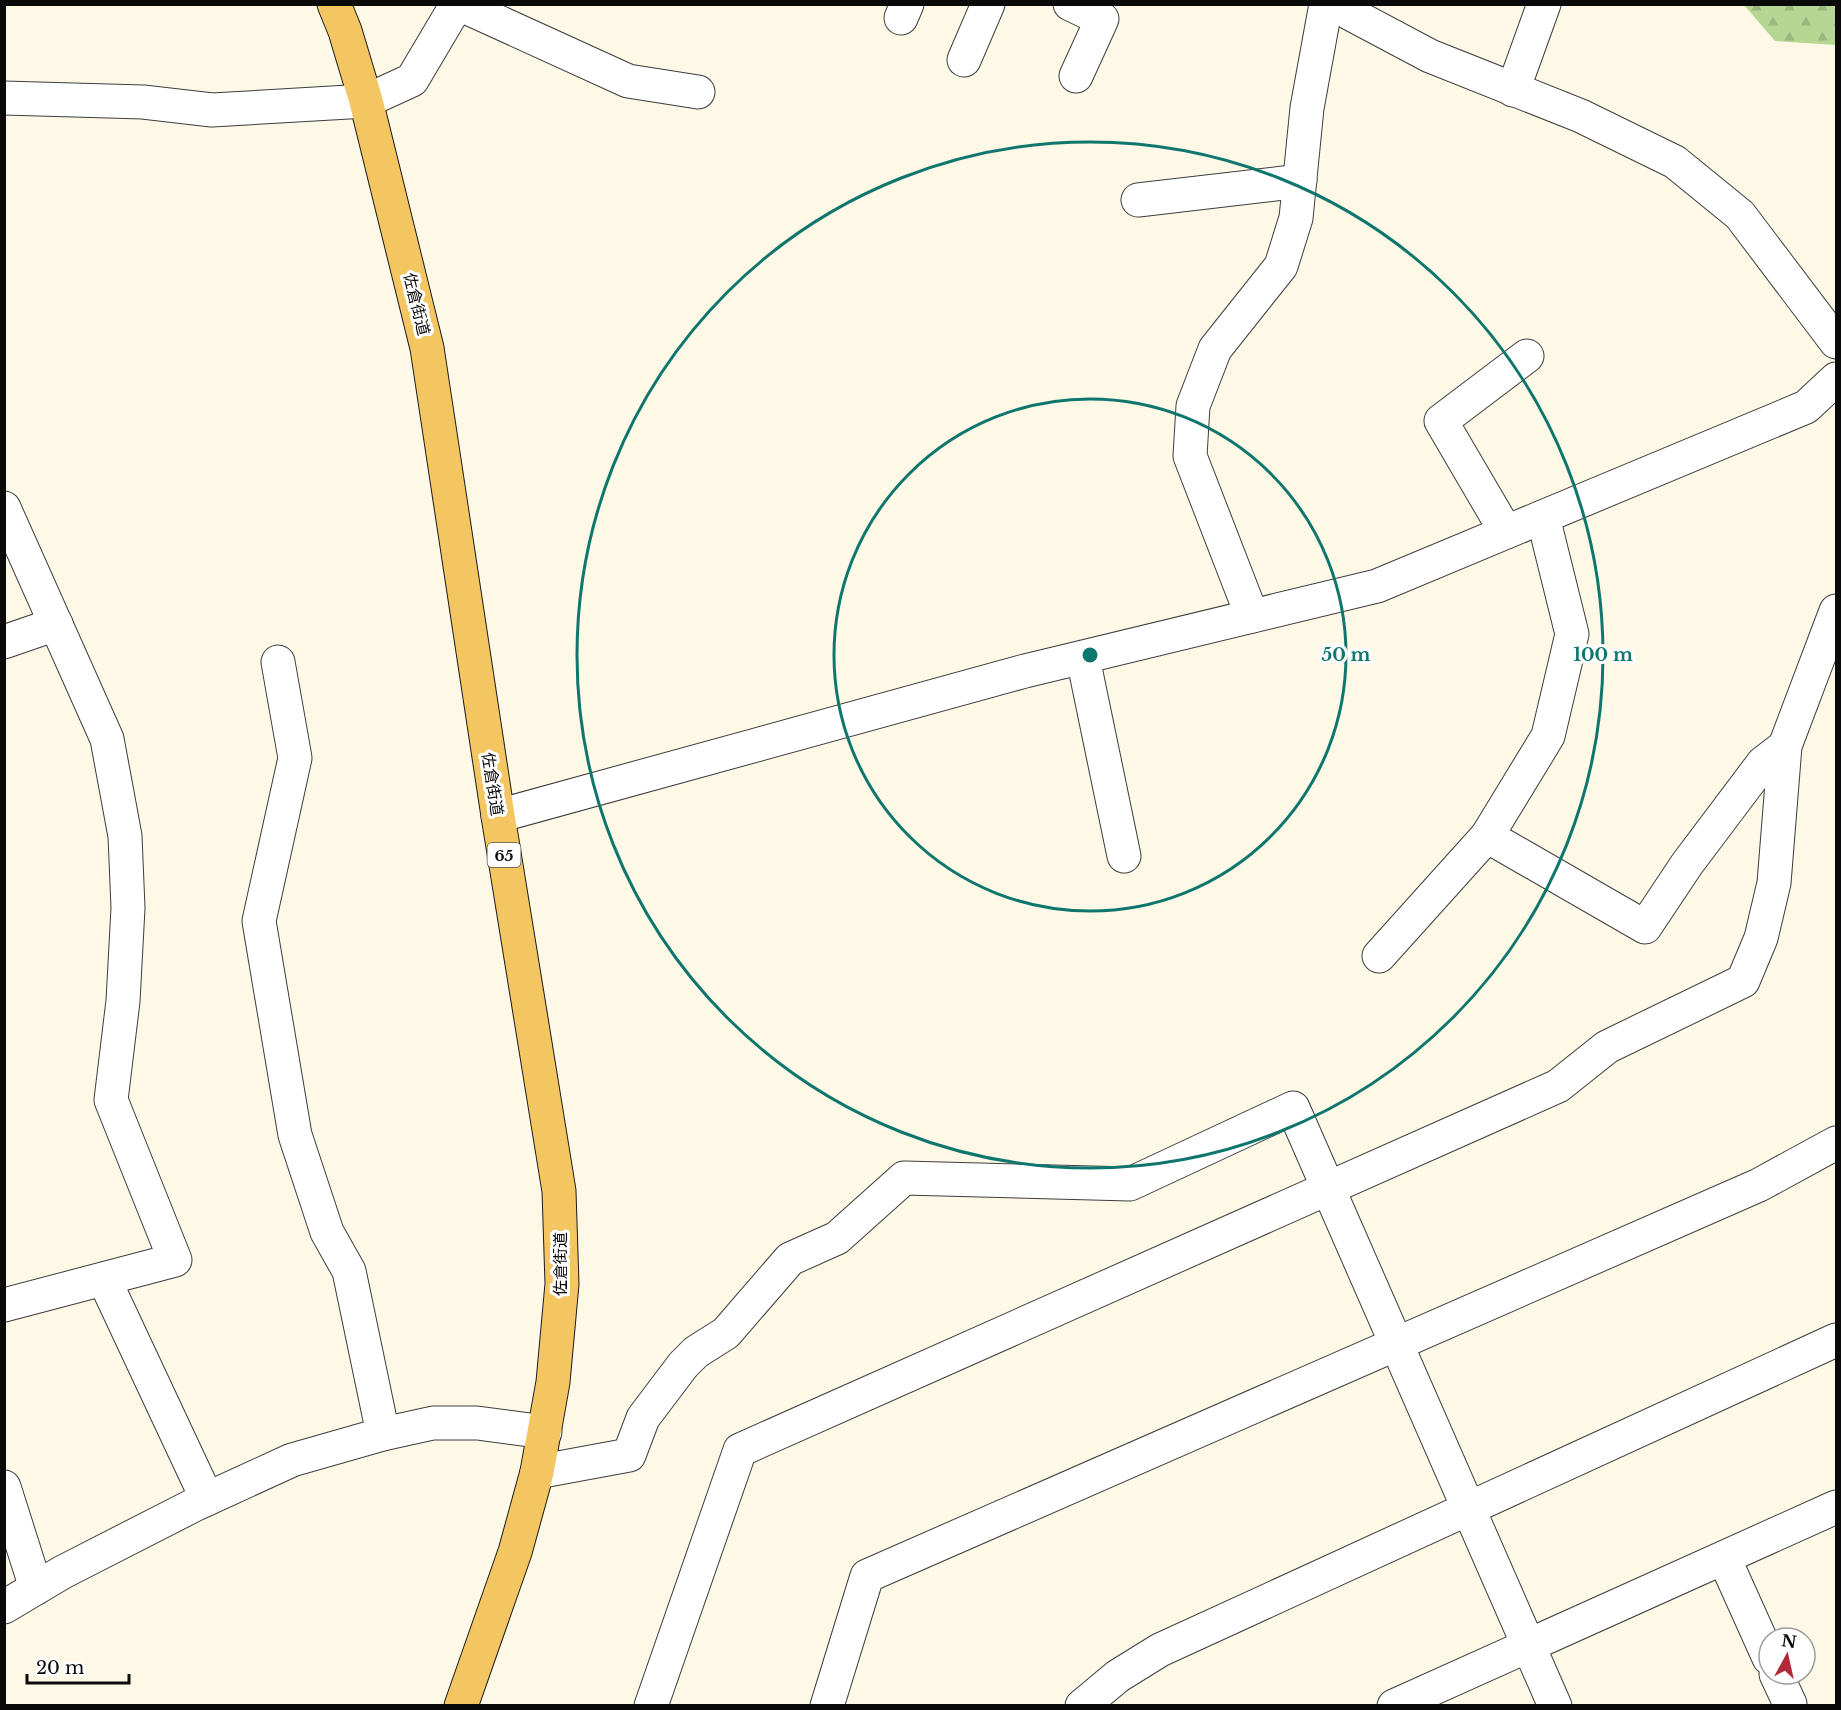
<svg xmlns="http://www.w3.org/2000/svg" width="1841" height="1710" viewBox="0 0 1841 1710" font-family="'Libre Baskerville','Noto Sans JP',serif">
  <defs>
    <pattern id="forest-firs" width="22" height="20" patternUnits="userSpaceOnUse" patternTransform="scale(1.5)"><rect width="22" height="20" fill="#b6d694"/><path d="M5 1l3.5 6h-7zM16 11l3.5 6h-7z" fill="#9bb67e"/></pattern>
  </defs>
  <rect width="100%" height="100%" fill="#fef8e7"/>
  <polygon fill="url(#forest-firs)" points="1744,5 1836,5 1836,45 1775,41"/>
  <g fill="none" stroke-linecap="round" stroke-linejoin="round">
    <g stroke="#3d3d3d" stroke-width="35">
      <g id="minor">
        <polyline points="459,4 628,81 698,92"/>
        <polyline points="1070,4 1102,19 1076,76"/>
        <polyline points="1343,4 1349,13 1430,56 1581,116 1675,162 1740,215 1836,342"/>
        <polyline points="901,18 907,4"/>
        <polyline points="964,60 988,4"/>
        <polyline points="1513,90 1544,4"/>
        <polyline points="4,98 143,102 212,110 366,101 412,80 457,4"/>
        <polyline points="1138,200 1300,181"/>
        <polyline points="4,508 107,739 125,836 128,908 123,1001 111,1100 175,1260 4,1305"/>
        <polyline points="1506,532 1441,421 1527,356"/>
        <polyline points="1252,616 1190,456 1193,406 1215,349 1281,266 1296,218 1307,108 1326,4"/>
        <polyline points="4,642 56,624"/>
        <polyline points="1083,658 1124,856"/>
        <polyline points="498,816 1025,671 1377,586 1806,407 1836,379"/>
        <polyline points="1487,836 1645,927 1687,864 1763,763 1785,746"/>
        <polyline points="1379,956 1487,836 1548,736 1572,634 1543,517"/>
        <polyline points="104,1279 207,1499"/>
        <polyline points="383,1434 433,1423 477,1423 545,1432"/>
        <polyline points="537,1472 629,1455 643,1418 683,1365 696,1352 726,1333 790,1259 837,1238 904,1178 1130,1184 1293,1108 1555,1706"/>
        <polyline points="4,1487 36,1588"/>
        <polyline points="1724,1558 1769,1658"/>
        <polyline points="4,1607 63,1572 196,1504 292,1460 383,1434 349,1271 327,1232 295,1135 259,921 295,758 278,662"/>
        <polyline points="1776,1674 1790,1704 1788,1706"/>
        <polyline points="651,1706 740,1450 1558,1086 1607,1047 1743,981 1761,938 1774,883 1785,746 1836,611"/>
        <polyline points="827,1706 867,1576 1759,1185 1836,1143"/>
        <polyline points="1082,1706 1118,1676 1160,1650 1836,1340"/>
        <polyline points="1394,1706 1836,1507"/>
      </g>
    </g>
    <g stroke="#1b1b1b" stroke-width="35">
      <polyline id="major" points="334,4 345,31 366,101 427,348 498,816 559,1191 562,1284 553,1382 537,1472 515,1552 461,1706"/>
    </g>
    <use href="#minor" stroke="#fff" stroke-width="33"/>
    <use href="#major" stroke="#f3c662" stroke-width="33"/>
  </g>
  <g fill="none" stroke="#0f766e" stroke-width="3">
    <circle cx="1090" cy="655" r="256"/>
    <circle cx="1090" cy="655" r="513"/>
  </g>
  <g text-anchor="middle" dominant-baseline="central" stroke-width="6" stroke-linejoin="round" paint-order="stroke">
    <rect fill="#fff" stroke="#545454" stroke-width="1.5" x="487.5" y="843" width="33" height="24" rx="4.5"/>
    <g font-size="15" font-weight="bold" fill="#0a0a0a">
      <text x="504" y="855">65</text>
    </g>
    <g font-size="16" fill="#0a0a0a" stroke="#fff">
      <text transform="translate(417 304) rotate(76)">佐倉街道</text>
      <text transform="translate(493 784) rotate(81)">佐倉街道</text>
      <text transform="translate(560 1264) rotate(-90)">佐倉街道</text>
    </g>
  </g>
  <circle cx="1090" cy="655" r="9" fill="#0f766e" stroke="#fff" stroke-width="3"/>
  <g font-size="18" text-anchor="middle" font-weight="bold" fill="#0f766e" stroke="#fff" stroke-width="6" stroke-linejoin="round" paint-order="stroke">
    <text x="1346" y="661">50 m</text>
    <text x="1603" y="661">100 m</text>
  </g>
  <rect width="1841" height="1710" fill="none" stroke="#0a0a0a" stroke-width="12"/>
  <g transform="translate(1787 1656) rotate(8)"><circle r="28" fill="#ffffff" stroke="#9d9d9d" stroke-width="1.5"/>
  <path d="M0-4.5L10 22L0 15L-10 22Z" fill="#b22939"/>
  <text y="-9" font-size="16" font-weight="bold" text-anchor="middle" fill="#0a0a0a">N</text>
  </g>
  <path d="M27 1674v9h102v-9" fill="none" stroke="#0a0a0a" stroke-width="3"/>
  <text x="36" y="1674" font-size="18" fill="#0a0a0a" stroke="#ffffff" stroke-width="4.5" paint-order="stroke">20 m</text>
</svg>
